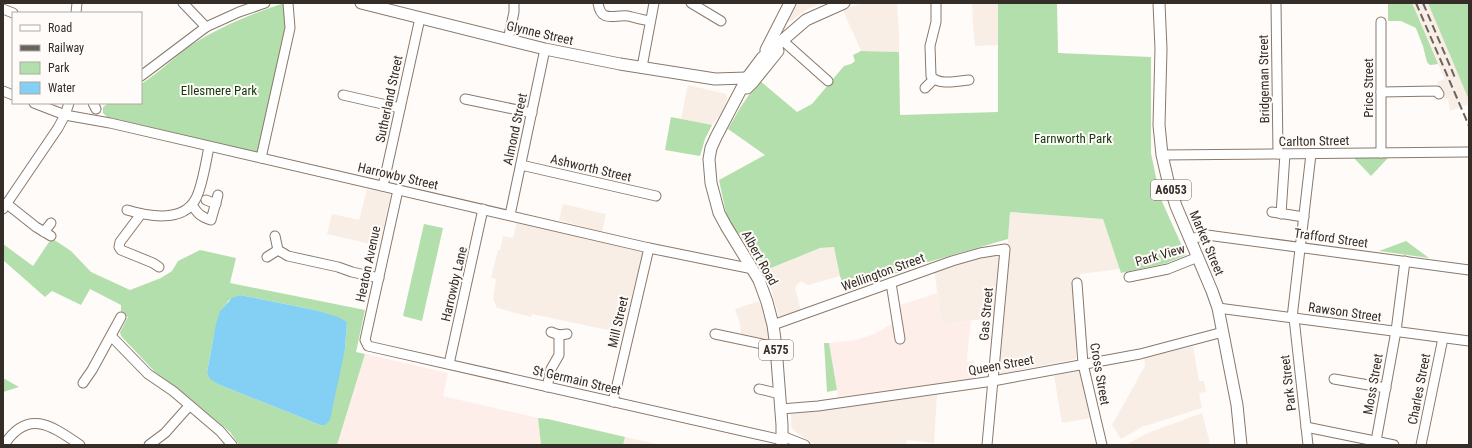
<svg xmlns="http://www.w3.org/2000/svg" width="1472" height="448" viewBox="0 0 1472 448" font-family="'Roboto Condensed',sans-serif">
  <rect width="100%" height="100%" fill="#fffbf8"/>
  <g fill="#f8eee6">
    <polygon points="796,3 821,3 806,10 790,22 788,21"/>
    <polygon points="862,3 897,3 899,31 899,52 861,51 843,10"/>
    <polygon points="972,3 998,3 998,45 975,46 973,24"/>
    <polygon points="1405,3 1440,3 1469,81 1469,104 1450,111 1448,98 1444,98 1437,82 1445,79 1438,64 1430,65 1427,62 1423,46"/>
    <polygon points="688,85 726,94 727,98 723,111 712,125 681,119"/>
    <polygon points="367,189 391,194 379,246 327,234 332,214 359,220"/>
    <polygon points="563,204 606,214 602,232 559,220"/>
    <polygon points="1010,212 1103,219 1120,269 1080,274 1080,281 1074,281 1076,359 998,374"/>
    <polygon points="517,222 643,252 622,333 532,314 531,317 497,308 493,299 496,279 491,278 498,250 500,250 503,236 513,238"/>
    <polygon points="835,247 840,276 808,285 801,281 795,287 801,310 779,317 766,270 820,248"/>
    <polygon points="1000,254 995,317 942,325 934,269 980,256"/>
    <polygon points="759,301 767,326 769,339 768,342 741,334 740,324 735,309"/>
    <polygon points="1193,346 1199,381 1204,381 1206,392 1199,393 1202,408 1142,427 1121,439 1112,425 1145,366 1144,358"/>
    <polygon points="1078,371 1080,372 1091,418 1062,423 1054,376"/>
    <polygon points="937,395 934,443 907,440 906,445 816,445 797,433 791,427 791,414"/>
    <polygon points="1202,413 1210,443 1202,445 1125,445 1150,432"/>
    <polygon points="625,437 661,445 623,445"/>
  </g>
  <g fill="#feeeea">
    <polygon points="937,293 942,325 971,321 967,357 967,362 974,360 977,378 838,397 829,343 856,340 874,334 893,323 903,322 900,305"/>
    <polygon points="365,354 448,373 443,396 538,418 541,445 337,445"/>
  </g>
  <g fill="#b2dfab" fill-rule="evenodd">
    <path d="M284,3L285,28L259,153L107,117L103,113V107L109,103H141V84C159,73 173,58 190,46C219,27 251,14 284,3Z"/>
    <polygon points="998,3 1057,3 1058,53 1151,57 1151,153 1160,197 1186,255 1167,263 1121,273 1103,219 1010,212 1008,239 918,265 846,292 840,276 834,247 820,248 766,270 727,218 719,180 765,155 728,129 740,108 759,80 797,112 812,104 844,66 851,64 855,61 853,55 861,51 899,52 900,115 998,112"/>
    <polygon points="1388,3 1412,3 1438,64 1430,65 1427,62 1423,46 1416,28 1401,21 1388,21"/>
    <polygon points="1428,3 1469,3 1469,100"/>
    <polygon points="671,117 712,125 705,139 700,156 665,150"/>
    <polygon points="1354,158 1388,158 1371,176"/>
    <polygon points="424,224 443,228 422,321 403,316"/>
    <path d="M53,239L71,251L91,272L130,290L161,278L172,271L178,261L200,250L236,258L230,283L365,310L356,352L365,354L337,445H239L230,432L180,390L155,372L121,336L120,332L128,317L121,313V305L90,289L81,305L52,291L45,297L3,260V244L33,266L49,242ZM240,295L315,310L347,322L345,349L320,425L220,385L207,372C211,351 214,331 221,311C223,306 227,305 228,301Z"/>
    <polygon points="1406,241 1429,258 1379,251"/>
    <polygon points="824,343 829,343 837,390 827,392"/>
    <polygon points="3,378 19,387 3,392"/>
    <polygon points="538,418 548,419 625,437 623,445 541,445"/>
  </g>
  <polygon fill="#83d0f4" points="240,295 315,310 338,317 347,322 345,349 330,420 325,425 320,425 220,385 210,379 207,372 216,324 220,311 232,298"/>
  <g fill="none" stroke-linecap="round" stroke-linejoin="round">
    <g stroke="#8a796c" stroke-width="11">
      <g id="minor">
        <polyline points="183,3 206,27"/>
        <path d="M598,3C601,24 615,14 628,16C636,18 643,20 650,21"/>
        <polyline points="691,3 721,21"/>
        <path d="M936,3V22L930,46L931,76C938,86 958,81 969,80"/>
        <polyline points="1276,3 1278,154"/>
        <polyline points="3,9 13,13"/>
        <polyline points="76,13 77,3"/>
        <polyline points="508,40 514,12 514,3"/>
        <polyline points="782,40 828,81"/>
        <polyline points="642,67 654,3"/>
        <polyline points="141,76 206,27 239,12 265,3"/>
        <polyline points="925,88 934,79"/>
        <polyline points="3,91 13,95"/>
        <polyline points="1381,92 1437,91 1439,94"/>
        <polyline points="343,95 400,108"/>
        <polyline points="465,99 532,113"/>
        <polyline points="34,103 65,115 110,123 649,248 753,269"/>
        <polyline points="93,103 96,109"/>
        <polyline points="1381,153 1381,22"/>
        <polyline points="1162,155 1467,152"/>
        <polyline points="261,158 290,28 288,3"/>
        <polyline points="521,165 656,196"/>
        <polyline points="383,186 420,18"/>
        <polyline points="398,190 365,340 368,346 782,440"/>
        <polyline points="206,200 216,204"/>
        <polyline points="7,204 36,227 51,236"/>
        <path d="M192,205C198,214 201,217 211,220L218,195"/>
        <polyline points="3,209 58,128 65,115 69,103"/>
        <path d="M127,210C147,216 182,223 195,200C202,189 206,161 209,147"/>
        <polyline points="1272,212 1304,217"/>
        <polyline points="141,214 120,242 119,247 121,250 153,263 159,267"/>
        <polyline points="1281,214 1285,154"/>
        <polyline points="510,215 545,49"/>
        <polyline points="44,232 51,223"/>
        <polyline points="1190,239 1207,235 1469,270"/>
        <polyline points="278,250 288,256 338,267 352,272 379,278"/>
        <polyline points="267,257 278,250 275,236"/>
        <polyline points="1129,277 1168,269 1198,257"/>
        <polyline points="891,283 900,339"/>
        <polyline points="1077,283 1083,364 1102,445"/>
        <polyline points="1218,308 1469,341"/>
        <polyline points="1292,318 1311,154"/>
        <polyline points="1294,318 1308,445"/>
        <polyline points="773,325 952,261 980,253 1005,249 987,445"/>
        <polyline points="551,332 559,335 567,334"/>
        <polyline points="715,334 776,347"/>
        <polyline points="111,336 148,374 173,391 220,431 232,445"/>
        <polyline points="449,364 483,209"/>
        <polyline points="1334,379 1386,388"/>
        <polyline points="83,383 92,370 121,317"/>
        <polyline points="547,387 551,369 559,355 559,335"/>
        <polyline points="759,389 780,394"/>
        <polyline points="613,402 649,248"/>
        <polyline points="781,409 818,406 993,381 1140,354 1223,332"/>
        <polyline points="1306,427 1394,445"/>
        <polyline points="782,436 805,445"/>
        <polyline points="1376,441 1396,331 1405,261"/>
        <path d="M4,445C28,408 52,426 80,445"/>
        <polyline points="149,445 165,433 189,406"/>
        <polyline points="1421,445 1443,338"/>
      </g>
    </g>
    <g stroke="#8a796c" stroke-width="13">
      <g id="major">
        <polyline points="361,3 545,49 620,64 715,79 747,78"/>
        <polyline points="1159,3 1161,49 1159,125 1162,155 1168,181 1176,206 1212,291 1218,308 1237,405 1241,445"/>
        <polyline points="766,50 790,3"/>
        <polyline points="747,88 753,82 778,51"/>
        <polyline points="782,445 782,425 776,347 773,325 767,302 759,280 726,226 719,213 711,183 709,159 711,148 716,137 747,78 762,58 806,20 844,3"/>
      </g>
    </g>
    <use href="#minor" stroke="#fff" stroke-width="9"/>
    <use href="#major" stroke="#fff" stroke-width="11"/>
    <g stroke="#6a645f" stroke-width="2" stroke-dasharray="8 4" stroke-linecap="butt">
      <polyline points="1416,3 1469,126"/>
      <polyline points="1423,3 1456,80"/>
    </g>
  </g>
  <g text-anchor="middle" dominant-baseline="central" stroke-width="4" stroke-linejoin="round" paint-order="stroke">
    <g fill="#fffbf8" stroke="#716b66" stroke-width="1">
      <rect x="1151" y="180" width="40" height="20" rx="3"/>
      <rect x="759" y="340" width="34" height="20" rx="3"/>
    </g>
    <g font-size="12" font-weight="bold" fill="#342d28">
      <text x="1171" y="190">A6053</text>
      <text x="776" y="350">A575</text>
    </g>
    <g font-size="13" fill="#342d28" stroke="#fffbf8">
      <text transform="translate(540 33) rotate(13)">Glynne Street</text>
      <text transform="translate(1264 79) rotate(-91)">Bridgeman Street</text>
      <text transform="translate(1368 88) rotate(-90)">Price Street</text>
      <text transform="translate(389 99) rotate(-78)">Sutherland Street</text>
      <text transform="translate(515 129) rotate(-78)">Almond Street</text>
      <text transform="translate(1314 141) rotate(-1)">Carlton Street</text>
      <text transform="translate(591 168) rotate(13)">Ashworth Street</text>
      <text transform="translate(398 176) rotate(13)">Harrowby Street</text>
      <text transform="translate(1331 238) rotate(8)">Trafford Street</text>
      <text transform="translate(1207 243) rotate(67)">Market Street</text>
      <text transform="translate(1160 255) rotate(-16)">Park View</text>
      <text transform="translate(760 258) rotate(61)">Albert Road</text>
      <text transform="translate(368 264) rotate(-78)">Heaton Avenue</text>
      <text transform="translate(883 272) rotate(-20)">Wellington Street</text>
      <text transform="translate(454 284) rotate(-77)">Harrowby Lane</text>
      <text transform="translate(1345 312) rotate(8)">Rawson Street</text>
      <text transform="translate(986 314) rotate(-85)">Gas Street</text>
      <text transform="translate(618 322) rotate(-77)">Mill Street</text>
      <text transform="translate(1001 365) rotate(-10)">Queen Street</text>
      <text transform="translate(1100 374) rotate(80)">Cross Street</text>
      <text transform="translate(577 380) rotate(13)">St Germain Street</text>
      <text transform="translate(1288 383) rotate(-97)">Park Street</text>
      <text transform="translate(1373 384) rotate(-80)">Moss Street</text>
      <text transform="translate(1419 389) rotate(-79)">Charles Street</text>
    </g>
    <g font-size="13" fill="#123a0c" stroke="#fffbf8">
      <text x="219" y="90">Ellesmere Park</text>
      <text x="1073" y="138">Farnworth Park</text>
    </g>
  </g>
  <rect width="1472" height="448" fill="none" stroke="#342d28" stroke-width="8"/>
  <rect x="12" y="12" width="130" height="92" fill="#fffbf8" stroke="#aea9a5"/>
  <rect x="20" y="25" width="20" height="6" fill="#ffffff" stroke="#aea9a5"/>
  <text x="48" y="32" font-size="12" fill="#342d28">Road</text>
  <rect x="20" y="45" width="20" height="6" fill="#6a645f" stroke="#aea9a5"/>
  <text x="48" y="52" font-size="12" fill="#342d28">Railway</text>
  <rect x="20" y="62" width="20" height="12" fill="#b2dfab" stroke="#aea9a5"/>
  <text x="48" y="72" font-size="12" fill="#342d28">Park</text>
  <rect x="20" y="82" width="20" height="12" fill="#83d0f4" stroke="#aea9a5"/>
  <text x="48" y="92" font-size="12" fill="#342d28">Water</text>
</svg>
